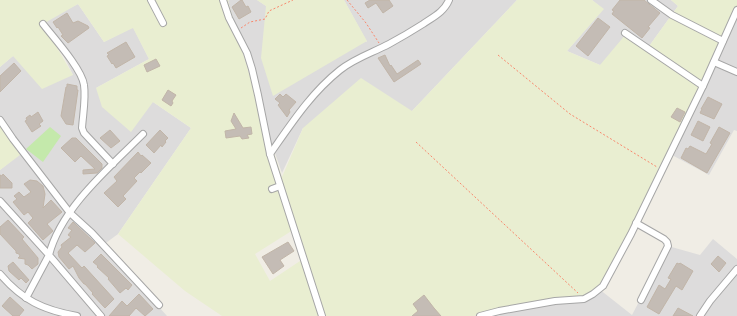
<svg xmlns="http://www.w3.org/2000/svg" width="737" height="316" viewBox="0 0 737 316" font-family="'Roboto Condensed',sans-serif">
  <rect width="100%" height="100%" fill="#f0ede5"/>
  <g fill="#dddcdc">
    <polygon points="229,0 257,0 266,6 367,42 344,0 517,0 412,111 303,128 282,173 258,105 228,1"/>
    <polygon points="592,0 671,0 678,6 647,49 600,65 567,51 603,9"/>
    <polygon points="78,4 104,42 133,27 149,59 96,88 153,102 191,128 118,234 103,245 167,316 0,316 0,170 20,154 0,124 0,67 13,56 73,75 46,20"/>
    <polygon points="737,18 737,131 734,130 709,175 672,155"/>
    <polygon points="713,239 737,259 737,316 474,316 495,309 599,289 632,315 668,246 700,255"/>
  </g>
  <g fill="#e9eed1" fill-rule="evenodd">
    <path d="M0,0H229L228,1L258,105L282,177L303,128L361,78L412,111L517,0H592L604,9L567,51L600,65L626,34L647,49L678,6L671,0H737V18L672,155L600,285L586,297L559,302L495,309L474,316H222L185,291L118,234L191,128L153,102L131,132L102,107L96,88L149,59L133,28L104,42L78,4L43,24L73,75L42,89L13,56L0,67ZM293,230L303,259L270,281L255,254Z"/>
    <polygon points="257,0 344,0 367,41 273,96 261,58 266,6"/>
    <polygon points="0,124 20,155 0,170"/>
  </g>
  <polygon fill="#c4e9ab" points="50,127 61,136 43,162 26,149"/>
  <g fill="#c4bcb5" stroke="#c1b5a8">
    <polygon points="241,0 242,0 246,7 248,6 251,12 239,19 232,7"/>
    <polygon points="370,0 389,0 393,6 383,13 376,3 368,8 365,3"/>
    <polygon points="620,0 644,0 660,13 648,27 650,28 642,38 612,14 614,11 612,10"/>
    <polygon points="67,13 73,23 78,21 88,26 89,28 68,43 61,36 63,35 58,27 57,28 53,22"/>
    <polygon points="598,18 610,27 588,56 576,46"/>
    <polygon points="126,42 135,57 116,68 113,63 112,64 107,56 109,55 107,53"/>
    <polygon points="385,55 390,66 391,65 397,74 418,60 421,64 394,82 378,58"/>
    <polygon points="156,59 160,66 147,72 144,65"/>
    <polygon points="14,63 21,71 0,92 0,76"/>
    <polygon points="67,84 77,86 77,90 78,90 73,125 66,124 61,116 66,87 67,87"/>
    <polygon points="168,90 176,95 172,101 173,103 171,106 162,100"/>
    <polygon points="280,94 283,97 286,94 296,102 289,110 290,112 287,117 278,105 280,103 275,99"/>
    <polygon points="708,97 722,104 714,119 700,113 702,109 701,109"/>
    <polygon points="677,108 685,112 680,122 671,117"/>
    <polygon points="38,112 43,121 39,124 41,126 32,132 25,121 27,120 26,118 30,115 31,117"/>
    <polygon points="234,113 243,128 251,127 252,134 247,135 249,138 242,139 240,136 226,138 225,131 236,129 231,121"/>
    <polygon points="698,121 710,127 703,141 691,135"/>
    <polygon points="719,127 730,133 707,173 681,158 686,148 688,149 690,146 706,154 712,144 710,143"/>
    <polygon points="110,130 120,141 111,148 100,138"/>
    <polygon points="160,130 168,138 165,141 166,142 162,147 161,145 154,153 146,145"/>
    <polygon points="72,138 76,138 102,164 102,168 97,173 83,174 83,170 95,169 81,156 75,162 61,148"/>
    <polygon points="138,152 141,156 142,155 151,163 141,173 140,172 134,178 137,181 123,196 126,199 118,207 104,193 117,181 114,177"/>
    <polygon points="3,174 12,183 12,188 0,188 0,175 2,176"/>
    <polygon points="30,180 37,181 43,186 45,194 43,208 51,200 62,212 47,224 53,231 43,240 28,223 33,218 28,212 24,215 13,202 17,199 14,196 19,192 24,197 31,192 24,184"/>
    <polygon points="8,220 24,237 22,239 38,258 38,264 32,269 28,265 25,264 25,259 18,258 20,256 19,254 16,253 16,251 0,234 0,227"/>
    <polygon points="73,222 95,243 85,252 77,245 68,253 82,268 84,266 114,299 105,308 92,294 93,293 85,284 84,284 79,278 73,266 69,269 59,257 58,252 62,247 61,245 71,237 68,235 72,230 68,228"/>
    <polygon points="288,242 294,251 280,260 284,266 273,274 262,257"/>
    <polygon points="101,254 132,285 128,290 126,288 120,293 108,279 109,278 97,267 98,266 93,262"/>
    <polygon points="718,256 726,263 719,272 711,264"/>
    <polygon points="13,262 29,280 26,283 21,278 19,280 9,271 8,266"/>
    <polygon points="677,263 679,264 680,263 693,271 682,290 676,286 659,314 647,307 659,285 665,289 671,279 668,278"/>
    <polygon points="139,294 153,309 145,316 136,308 129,316 109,316 122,301 127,306"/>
    <polygon points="424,295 434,308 441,316 412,316 418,311 413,304"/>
    <polygon points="10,297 24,310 19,316 13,316 2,306"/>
    <polygon points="678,308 693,316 673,316"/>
  </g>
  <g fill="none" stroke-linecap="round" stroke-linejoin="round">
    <g stroke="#a6a6a6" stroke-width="8">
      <g id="minor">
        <polyline points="151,0 163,23"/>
        <polyline points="223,0 229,18 247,53 252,69 258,95 270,154 322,316"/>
        <polyline points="651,0 672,15 723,41"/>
        <path d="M43,24C53,37 82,69 84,85C86,98 83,114 82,128L84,133L113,164"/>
        <polyline points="625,33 703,86"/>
        <polyline points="714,62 737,72"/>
        <polyline points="0,120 13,139 70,213 92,233 159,305"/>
        <path d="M270,154C291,124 311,93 340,70C355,58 372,53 389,44C400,38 412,31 423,24C433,17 444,12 449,0"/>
        <polyline points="272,189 280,186"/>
        <polyline points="0,201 49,255 26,298"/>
        <polyline points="636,223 664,239 667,242 668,246 641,300"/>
        <path d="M0,274C22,300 43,310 77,316"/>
        <path d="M101,316L49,255C61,208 110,167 143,134"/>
        <polyline points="480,316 499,311 555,301 584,299 593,294 603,286 631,234 703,86 737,10"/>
        <polyline points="700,316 710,301 737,269"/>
      </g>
    </g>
    <g stroke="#f9886d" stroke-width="1" stroke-dasharray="2 2" stroke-linecap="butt">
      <polyline points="347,0 366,23 379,43"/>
      <polyline points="241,28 250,22 265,19 269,11 293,0"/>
      <polyline points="498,55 570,114 657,167"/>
      <polyline points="416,142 578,293"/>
    </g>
    <use href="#minor" stroke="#fff" stroke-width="6"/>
  </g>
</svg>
